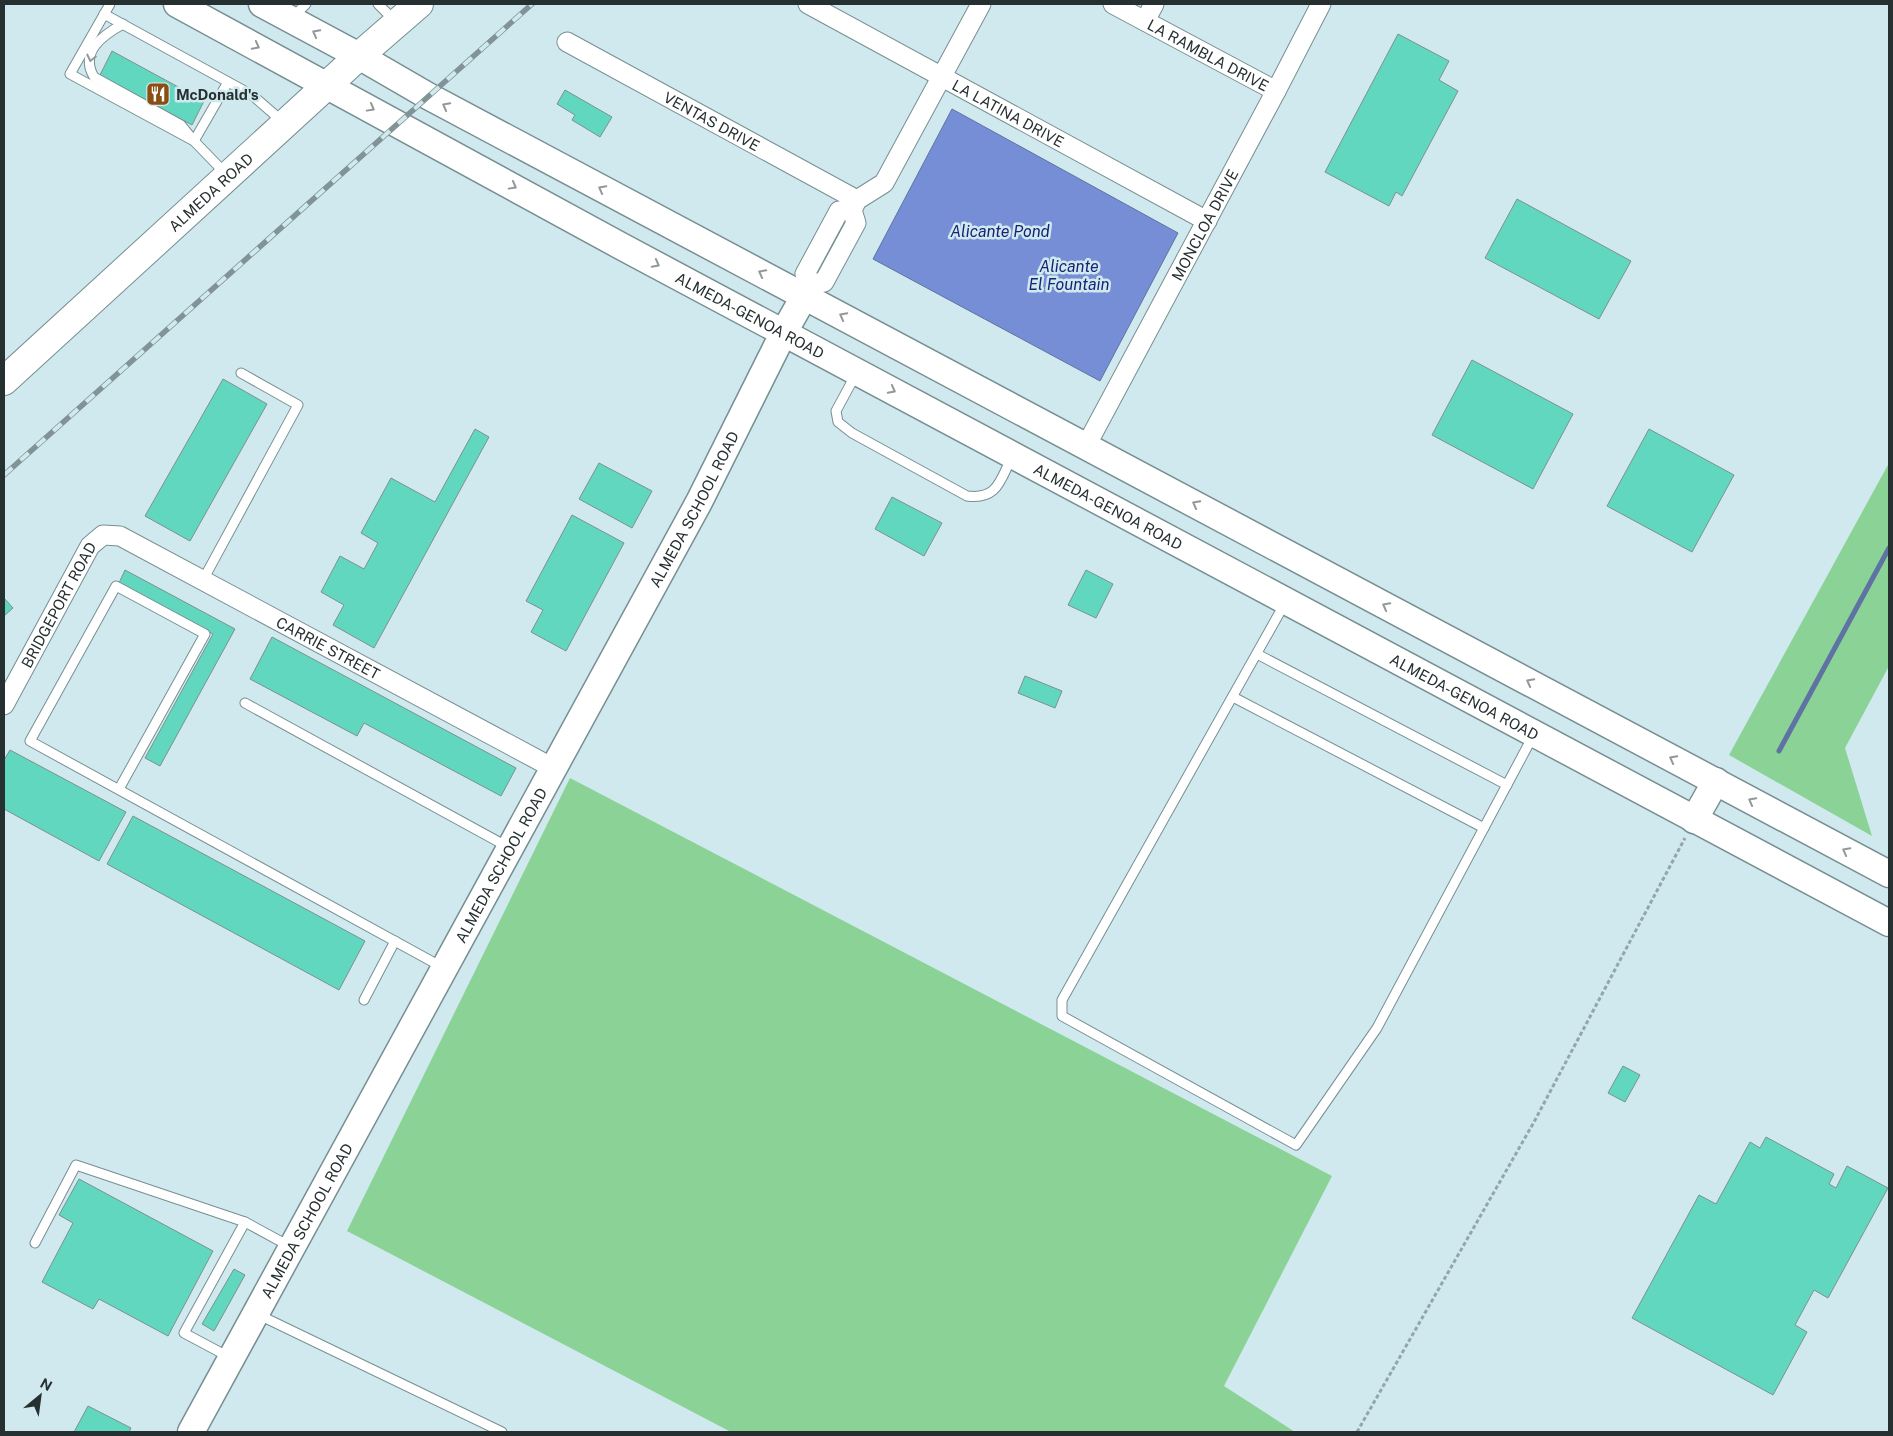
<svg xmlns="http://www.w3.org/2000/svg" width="1893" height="1436" viewBox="0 0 1893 1436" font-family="'Public Sans',sans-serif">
  <rect width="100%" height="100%" fill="#d0e9ee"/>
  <g fill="#8bd296">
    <polygon points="1889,463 1889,666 1845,748 1872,836 1729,755"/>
    <polygon points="570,778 1332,1176 1224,1386 1295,1432 731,1432 347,1231"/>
  </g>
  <polygon fill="#768ed5" stroke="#5e72a4" points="952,109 1178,233 1100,381 873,259"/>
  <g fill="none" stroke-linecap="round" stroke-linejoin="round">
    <polyline stroke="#5e72a4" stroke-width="5" points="1779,751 1889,548"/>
  </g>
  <g fill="#62d7c0" stroke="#7b928c">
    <polygon points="1398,34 1449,61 1439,80 1458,91 1402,196 1396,192 1389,206 1325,172"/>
    <polygon points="112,51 204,101 192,125 100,75"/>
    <polygon points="565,90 612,117 600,137 572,120 575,115 557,104"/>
    <polygon points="1517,199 1631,261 1599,319 1485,258"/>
    <polygon points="1472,360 1573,414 1533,489 1432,435"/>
    <polygon points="223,379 267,404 190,541 145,516"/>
    <polygon points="475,429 489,437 374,648 333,625 344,605 321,592 340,556 364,569 378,543 361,533 391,478 435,502"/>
    <polygon points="1649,429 1734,475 1692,552 1607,506"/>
    <polygon points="599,463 652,491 632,528 579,499"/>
    <polygon points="892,497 942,523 924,556 875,529"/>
    <polygon points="572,515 624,543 566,651 531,632 543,610 526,601"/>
    <polygon points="125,570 235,629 160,766 145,758 213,634 119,583"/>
    <polygon points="1086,570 1113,584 1096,618 1068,605"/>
    <polygon points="4,598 13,608 4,616"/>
    <polygon points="272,637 516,768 501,796 364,723 357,736 250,679"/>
    <polygon points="1025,676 1062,691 1055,708 1018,693"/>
    <polygon points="10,750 126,812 99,861 4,809 4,760"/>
    <polygon points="133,816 365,941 339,990 107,864"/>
    <polygon points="1623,1066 1640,1075 1625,1102 1608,1093"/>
    <polygon points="1766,1137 1834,1174 1829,1184 1836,1188 1847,1166 1888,1188 1828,1298 1814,1290 1795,1325 1807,1332 1773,1395 1632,1318 1699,1195 1716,1204 1750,1142 1760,1148"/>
    <polygon points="79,1179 213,1251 168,1336 99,1299 93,1309 42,1282 73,1223 59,1215"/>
    <polygon points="234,1269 245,1275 214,1331 202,1324"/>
    <polygon points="88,1406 131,1428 129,1432 74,1432"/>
  </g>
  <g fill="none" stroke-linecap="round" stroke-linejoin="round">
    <g stroke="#778f92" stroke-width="11">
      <g id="lane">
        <polyline points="110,4 70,74 194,141 225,173"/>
        <polyline points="378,4 395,21"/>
        <polyline points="104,14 252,95 283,122"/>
        <polyline points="292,18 306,4"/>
        <path d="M123,24C103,35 79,52 94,77L181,125L194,141L228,82"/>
        <path d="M856,374L836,411L838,422L852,433L967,496C998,500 1000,480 1012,457"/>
        <polyline points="203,580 298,405 241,373"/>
        <polyline points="1285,603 1062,1000 1062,1016 1296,1145 1377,1028 1533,736"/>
        <polyline points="1257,654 1507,785"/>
        <polyline points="1233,697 1484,828"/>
        <polyline points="245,703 508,847"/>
        <polyline points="119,789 205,634 116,586 30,741 442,967"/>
        <polyline points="364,1000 395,941"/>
        <polyline points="35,1243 76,1165 245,1222"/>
        <polyline points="257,1314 502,1432"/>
        <polyline points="229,1357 184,1333 245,1222 291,1247"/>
      </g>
    </g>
    <g stroke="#778f92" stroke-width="21">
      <g id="street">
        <path id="s1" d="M808,4L1207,221"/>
        <path id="s2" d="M1113,4L1276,91"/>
        <polyline points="1145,21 1154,4"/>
        <path id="s3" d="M567,42L857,200"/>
        <polyline points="811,284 824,282 856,223 852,210 857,200 884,183 981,4"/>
        <polyline points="811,284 805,274 839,211 852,210"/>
        <path id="s4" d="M1086,446L1276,91L1321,4"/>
        <path id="s5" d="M4,705L90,546L103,535L120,536L553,768"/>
      </g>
    </g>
    <g stroke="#778f92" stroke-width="29">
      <g id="secondary">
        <path id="s6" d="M177,4L619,245L1889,923"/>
        <polyline points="262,4 359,56 428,96 1889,874"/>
        <polyline points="1694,820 1716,781"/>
        <path id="s7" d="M191,1432L699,502L784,332L805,295"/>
      </g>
    </g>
    <g stroke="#778f92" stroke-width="30">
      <g id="primary">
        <path id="s8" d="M4,381L359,56L419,4"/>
      </g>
    </g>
    <polyline stroke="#93a6aa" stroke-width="3" stroke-dasharray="4 2.5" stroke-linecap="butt" points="1357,1432 1534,1122 1685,838"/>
    <use href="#lane" stroke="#fff" stroke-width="9"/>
    <use href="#street" stroke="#fff" stroke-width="19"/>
    <use href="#secondary" stroke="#fff" stroke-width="26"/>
    <use href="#primary" stroke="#fff" stroke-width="28"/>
    <g stroke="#819396" stroke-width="5.5">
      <polyline id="rail" points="4,475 532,4"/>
    </g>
    <use href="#rail" stroke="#d0e9ee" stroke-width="4" stroke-dasharray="11" stroke-linecap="butt"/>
  </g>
  <defs><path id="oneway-chevron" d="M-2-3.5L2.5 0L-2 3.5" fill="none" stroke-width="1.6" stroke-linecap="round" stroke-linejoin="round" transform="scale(1.25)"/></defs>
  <g stroke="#929898">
    <use href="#oneway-chevron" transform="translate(316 33) rotate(-152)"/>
    <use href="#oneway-chevron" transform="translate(256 46) rotate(28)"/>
    <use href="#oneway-chevron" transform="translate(91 58) rotate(103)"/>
    <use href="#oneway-chevron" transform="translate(446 106) rotate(-152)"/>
    <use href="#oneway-chevron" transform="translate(371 108) rotate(29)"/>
    <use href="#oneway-chevron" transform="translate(513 186) rotate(29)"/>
    <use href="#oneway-chevron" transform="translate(602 189) rotate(-152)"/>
    <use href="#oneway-chevron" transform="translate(656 264) rotate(28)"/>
    <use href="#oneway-chevron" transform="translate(762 273) rotate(-152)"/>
    <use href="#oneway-chevron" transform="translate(843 316) rotate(-152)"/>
    <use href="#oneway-chevron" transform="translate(892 390) rotate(28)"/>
    <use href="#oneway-chevron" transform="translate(1196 504) rotate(-152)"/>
    <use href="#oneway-chevron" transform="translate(1386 606) rotate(-152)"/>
    <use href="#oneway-chevron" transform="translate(1530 682) rotate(-152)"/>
    <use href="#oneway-chevron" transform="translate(1673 759) rotate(-152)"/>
    <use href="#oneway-chevron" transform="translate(1752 801) rotate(-152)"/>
    <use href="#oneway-chevron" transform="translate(1846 851) rotate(-152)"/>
  </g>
  <defs>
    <g id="restaurant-square" transform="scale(1.25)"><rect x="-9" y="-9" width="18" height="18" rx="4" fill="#8b4d11" stroke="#d0e9ee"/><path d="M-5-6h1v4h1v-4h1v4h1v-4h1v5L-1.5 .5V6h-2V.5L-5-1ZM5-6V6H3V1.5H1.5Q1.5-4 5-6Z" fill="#fff"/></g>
  </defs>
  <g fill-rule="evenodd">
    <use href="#restaurant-square" x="158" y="94"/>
  </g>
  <g text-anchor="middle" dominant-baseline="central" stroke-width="5" stroke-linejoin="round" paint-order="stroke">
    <g font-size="15" fill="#263031" stroke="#d0e9ee">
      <text stroke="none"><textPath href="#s2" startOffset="108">LA RAMBLA DRIVE</textPath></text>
      <text stroke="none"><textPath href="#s1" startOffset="228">LA LATINA DRIVE</textPath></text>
      <text stroke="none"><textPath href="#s3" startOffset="165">VENTAS DRIVE</textPath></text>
      <text stroke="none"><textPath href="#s8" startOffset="280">ALMEDA ROAD</textPath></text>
      <text stroke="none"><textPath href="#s4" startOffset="251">MONCLOA DRIVE</textPath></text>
      <text stroke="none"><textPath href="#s6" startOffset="652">ALMEDA-GENOA ROAD</textPath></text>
      <text stroke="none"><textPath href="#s6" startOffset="1058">ALMEDA-GENOA ROAD</textPath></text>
      <text stroke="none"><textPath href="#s7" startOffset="1051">ALMEDA SCHOOL ROAD</textPath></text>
      <text stroke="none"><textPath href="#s5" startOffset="114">BRIDGEPORT ROAD</textPath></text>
      <text stroke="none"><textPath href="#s5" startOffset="451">CARRIE STREET</textPath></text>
      <text stroke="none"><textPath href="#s6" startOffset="1462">ALMEDA-GENOA ROAD</textPath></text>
      <text stroke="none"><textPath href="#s7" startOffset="646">ALMEDA SCHOOL ROAD</textPath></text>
      <text stroke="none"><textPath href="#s7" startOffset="241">ALMEDA SCHOOL ROAD</textPath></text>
    </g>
    <g font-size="15" font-weight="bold" fill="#263031" stroke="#d0e9ee" text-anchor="start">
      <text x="176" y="94">McDonald's</text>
    </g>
    <g font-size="16" font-style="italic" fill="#162376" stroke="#d0e9ee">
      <text x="1000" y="231">Alicante Pond</text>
      <text x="1069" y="266">Alicante<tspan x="1069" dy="18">El Fountain</tspan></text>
    </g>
  </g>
  <rect width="1893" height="1436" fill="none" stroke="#263031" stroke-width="10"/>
  <g transform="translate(40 1396) rotate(29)" stroke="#d0e9ee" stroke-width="4" paint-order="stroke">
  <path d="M0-4L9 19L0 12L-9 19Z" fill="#263031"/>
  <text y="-8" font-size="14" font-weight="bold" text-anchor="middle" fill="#263031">N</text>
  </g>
</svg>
